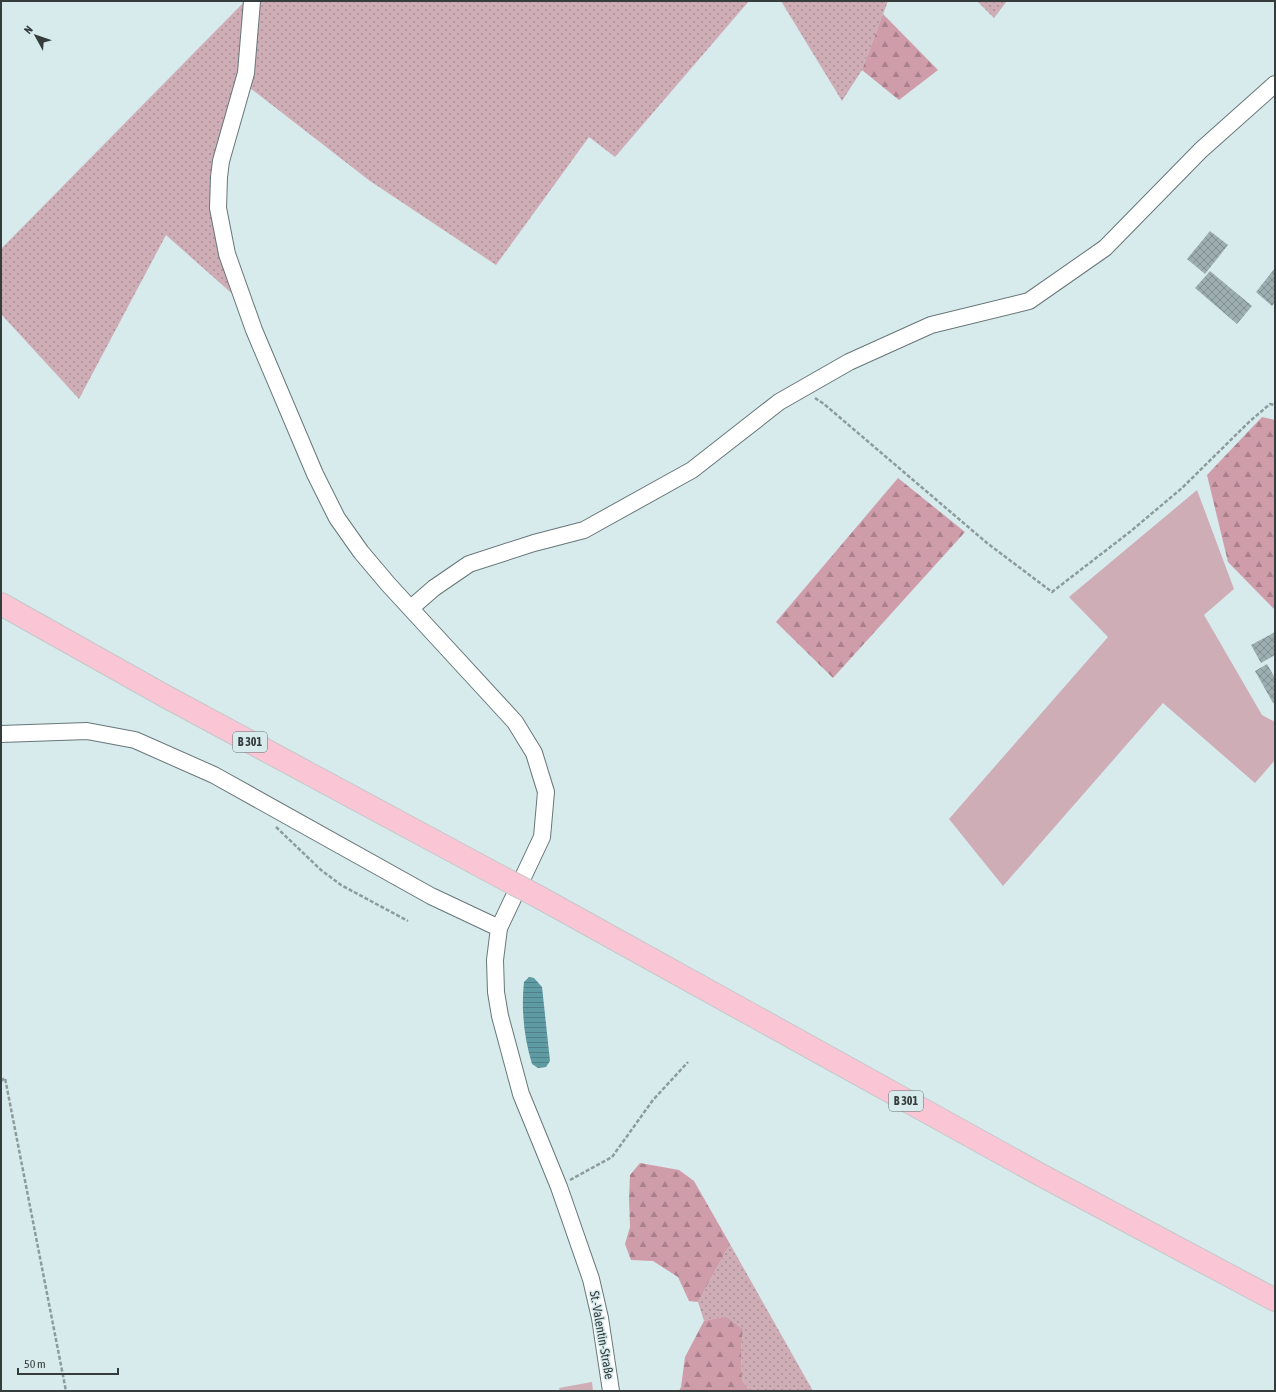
<svg xmlns="http://www.w3.org/2000/svg" width="1276" height="1392" viewBox="0 0 1276 1392" font-family="'Asap Condensed',sans-serif">
  <defs>
    <pattern id="grass-dots" width="8" height="8" patternUnits="userSpaceOnUse"><rect width="8" height="8" fill="#ceadb6"/><path d="M2 2h.1M6 6h.1" fill="none" stroke="#a88e95" stroke-width="1.8" stroke-linecap="round"/></pattern>
    <pattern id="forest-firs" width="22" height="20" patternUnits="userSpaceOnUse"><rect width="22" height="20" fill="#cf9caa"/><path d="M5 1l3.5 6h-7zM16 11l3.5 6h-7z" fill="#a9808c"/></pattern>
    <pattern id="water-rules" width="6" height="5" patternUnits="userSpaceOnUse"><rect width="6" height="5" fill="#5e9ba3"/><path d="M0 2.5h6" fill="none" stroke="#4e8086"/></pattern>
    <pattern id="building-cross-hatch" width="8" height="8" patternUnits="userSpaceOnUse"><rect width="8" height="8" fill="#9daeb0"/><path d="M0 0l8 8M0 8l8-8" fill="none" stroke="#818f90"/></pattern>
  </defs>
  <rect width="100%" height="100%" fill="#d7eaec"/>
  <g fill="url(#grass-dots)">
    <polygon points="245,1 245,70 216,184 237,298 166,235 79,399 1,314 1,249"/>
    <polygon points="259,1 749,1 615,157 589,137 496,265 370,181 250,88"/>
    <polygon points="781,1 888,1 862,70 842,101"/>
    <polygon points="977,1 1007,1 994,18"/>
    <polygon points="730,1244 813,1391 750,1391 742,1380 741,1352 743,1329 726,1316 704,1321 698,1302"/>
  </g>
  <g fill="url(#forest-firs)">
    <polygon points="883,14 938,70 899,100 862,70"/>
    <polygon points="1262,417 1275,420 1275,610 1228,562 1207,475"/>
    <polygon points="898,478 965,532 833,678 776,622"/>
    <polygon points="640,1163 679,1170 694,1181 730,1244 698,1302 689,1301 678,1277 653,1261 631,1260 625,1244 630,1227 629,1198 630,1175"/>
    <polygon points="726,1316 743,1329 741,1352 742,1380 750,1391 679,1391 681,1387 685,1357 704,1321"/>
  </g>
  <g fill="#ceadb6">
    <polygon points="1197,490 1234,589 1204,615 1262,715 1275,722 1275,760 1255,783 1163,703 1003,886 949,819 1108,637 1069,597"/>
    <polygon points="592,1382 593,1391 560,1391 559,1388"/>
  </g>
  <path fill="url(#water-rules)" d="M529,977L534,978L542,987L550,1061L546,1067L538,1068L532,1064C524,1038 521,1009 524,982Z"/>
  <g fill="url(#building-cross-hatch)">
    <polygon points="1210,231 1228,245 1205,274 1187,259"/>
    <polygon points="1275,268 1275,302 1272,306 1256,292"/>
    <polygon points="1210,271 1252,306 1237,324 1195,288"/>
    <polygon points="1275,632 1275,655 1261,663 1251,645"/>
    <polygon points="1267,664 1275,678 1275,702 1273,703 1255,671"/>
  </g>
  <g fill="none" stroke-linecap="round" stroke-linejoin="round">
    <g stroke="#677779" stroke-width="18">
      <g id="minor">
        <polyline points="252,1 246,73 221,161 219,177 218,208 227,254 254,330 315,474 337,518 361,552 388,584 515,722 534,753 546,792 542,837 499,928 495,960 496,992 500,1016 521,1094 559,1187 591,1279 600,1318 611,1391"/>
        <polyline points="411,608 434,588 469,564 534,543 584,530 692,470 779,402 849,362 931,325 1029,301 1105,248 1201,150 1275,84"/>
        <polyline points="1,734 87,731 135,740 214,775 431,896 499,928"/>
      </g>
    </g>
    <g stroke="#c6c8c8" stroke-width="24">
      <g id="primary">
        <polyline points="1,604 163,695 501,877"/>
        <polyline points="539,897 1039,1174 1275,1300"/>
      </g>
    </g>
    <g stroke="#8d9b9d" stroke-width="2.5" stroke-dasharray="4 2" stroke-linecap="butt">
      <polyline points="815,398 824,404 987,543 1052,592 1131,531 1182,488 1250,421 1270,404 1275,405"/>
      <polyline points="276,827 321,870 341,885 408,921"/>
      <polyline points="1,1081 5,1078 66,1391"/>
      <polyline points="570,1180 612,1157 653,1100 688,1062"/>
    </g>
    <use href="#minor" stroke="#fff" stroke-width="16"/>
    <use href="#primary" stroke="#fac6d6" stroke-width="22"/>
    <g stroke="#c6c8c8" stroke-width="24" stroke-linecap="butt">
      <polyline id="primary-bridge" points="501,877 539,897"/>
    </g>
    <use href="#primary-bridge" stroke="#fac6d6" stroke-width="22"/>
  </g>
  <g text-anchor="middle" dominant-baseline="central" stroke-width="3" stroke-linejoin="round" paint-order="stroke">
    <g fill="#d7eaec" stroke="#657071" stroke-width="1">
      <rect x="233" y="732" width="34" height="20" rx="3"/>
      <rect x="889" y="1091" width="34" height="20" rx="3"/>
    </g>
    <g font-size="12" font-weight="bold" fill="#343c3c">
      <text x="250" y="742">B 301</text>
      <text x="906" y="1101">B 301</text>
    </g>
    <g font-size="13" fill="#343c3c" stroke="#d7eaec">
      <text transform="translate(602 1335) rotate(80)">St.-Valentin-Straße</text>
    </g>
  </g>
  <rect width="1276" height="1392" fill="none" stroke="#343c3c" stroke-width="4"/>
  <g transform="translate(36 36) rotate(310)" stroke="#d7eaec" stroke-width="3" paint-order="stroke">
  <path d="M0-3L7 15L0 10L-7 15Z" fill="#343c3c"/>
  <text y="-6" font-size="11" font-weight="bold" text-anchor="middle" fill="#343c3c">N</text>
  </g>
  <path d="M18 1368v6h100v-6" fill="none" stroke="#343c3c" stroke-width="2"/>
  <text x="24" y="1368" font-size="12" fill="#343c3c" stroke="#d7eaec" stroke-width="3" paint-order="stroke">50 m</text>
</svg>
